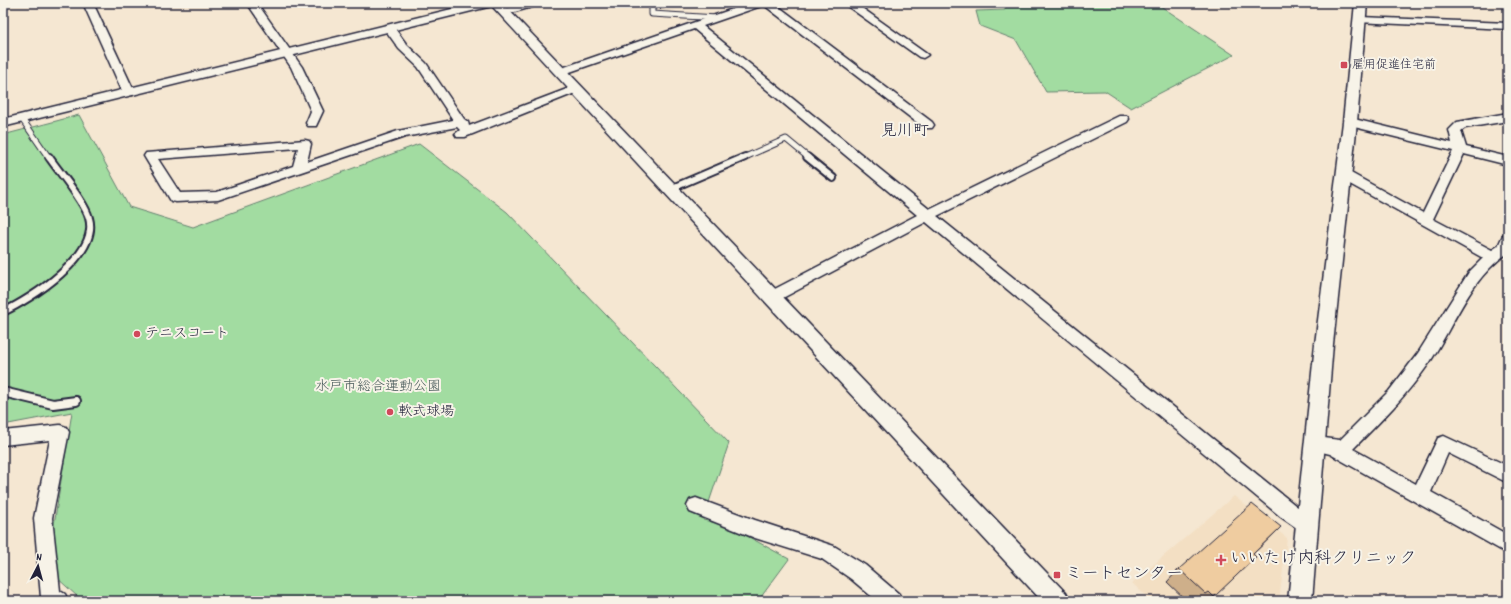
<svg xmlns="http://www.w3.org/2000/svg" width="1511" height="604" viewBox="0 0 1511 604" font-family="Dekko,'Klee One',sans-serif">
  <rect width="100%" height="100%" fill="#f5e7d2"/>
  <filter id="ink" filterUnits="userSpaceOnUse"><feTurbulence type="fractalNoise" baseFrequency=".025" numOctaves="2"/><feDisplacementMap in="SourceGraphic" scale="8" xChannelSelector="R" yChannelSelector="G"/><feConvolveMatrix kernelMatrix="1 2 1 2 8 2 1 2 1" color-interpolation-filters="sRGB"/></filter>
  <g filter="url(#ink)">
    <polygon fill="#f3dfc3" points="1234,496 1287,538 1279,601 1151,601 1132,583"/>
    <g fill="#a2dca1" stroke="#627f6e">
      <polygon points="1004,3 1161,3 1159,5 1234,55 1131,108 1105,91 1046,92 1016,40 980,26 976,11 1005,10"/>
      <polygon points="79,115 129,207 193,227 419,144 507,212 729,443 703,520 727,525 789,559 758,601 94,601 78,597 55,576 53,531 72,412 3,425 3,135"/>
    </g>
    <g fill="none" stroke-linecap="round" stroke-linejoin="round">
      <g stroke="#22223b" stroke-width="7">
        <g id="service-far2">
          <polyline points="667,3 652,7 652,14 717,18"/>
          <polyline points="22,119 49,158"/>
          <polyline points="743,158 786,139 809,158"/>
        </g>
      </g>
      <g stroke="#22223b" stroke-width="10">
        <g id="service-far1">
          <polyline points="807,157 833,178"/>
          <polyline points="670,189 745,157"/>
          <path d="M3,312C31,299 100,255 89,218C85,202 59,172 49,157"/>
        </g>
      </g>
      <g stroke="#22223b" stroke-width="12">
        <polyline id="service" points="3,392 53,404 76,401"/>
      </g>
      <g stroke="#22223b" stroke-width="3">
        <g id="minor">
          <polygon points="83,3 93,3 135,93 133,95 125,95 123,93"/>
          <polygon points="247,3 257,3 302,67 323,111 316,126 308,126 306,123 311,111 291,67"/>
          <polygon points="524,3 540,3 539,5 504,15 499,12 500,10"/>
          <polygon points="750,3 774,3 932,122 934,125 932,128 924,128 764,5 703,26 929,209 1119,116 1127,116 1129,119 1127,122 937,216 1295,505 1315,519 1317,525 1315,531 1308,534 1301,531 1281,517 926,222 777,301 772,303 767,301 765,297 767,293 917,215 694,29 564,74 560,75 554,72 556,70"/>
          <polygon points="843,3 855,3 928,55 923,58 919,57"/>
          <polygon points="1360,17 1508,23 1508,29 1356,22 1355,20 1356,18"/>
          <path d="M389,25L393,26L407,45L426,63L464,119L468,122L469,126L572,87H580L582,89L580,91L465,137H457L455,134L460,130L457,127L405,137L218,200L176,202L171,201L144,156L146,153L305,140L309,141L311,144L307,162L398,131L453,120L418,67L399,49L384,28ZM298,148L293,166L217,192L180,193L158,159Z"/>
          <path d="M1508,113V121L1465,128L1461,131L1466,147L1508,157V165L1464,154L1433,219L1492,250L1498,246L1503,235L1508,233V253C1470,278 1454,325 1430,362C1407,395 1381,421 1353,449L1416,484L1438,438L1444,436L1508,466V483L1448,453L1431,492L1508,535V554L1330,454L1310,449L1307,444L1310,439L1316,437L1340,440L1389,391L1418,353L1469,272L1483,258L1339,178L1338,175L1339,172L1344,171L1349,172L1423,213L1453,151L1346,125L1344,122L1346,119L1350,118L1452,143L1449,130L1457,122Z"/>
          <polygon points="60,425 66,427 69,432 52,518 60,591 65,594 68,601 43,601 41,597 34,518 50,440 3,445 3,431"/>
          <polygon points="696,498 755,520 834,546 865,565 899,594 902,601 877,601 851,579 822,559 755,538 690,512 687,506 690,500"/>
        </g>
      </g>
      <g stroke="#22223b" stroke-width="3">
        <g id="tertiary">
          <polygon points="476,3 502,3 1066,593 1070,601 1042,601 492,6 3,127 3,119"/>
          <polygon points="1355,3 1367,3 1357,122 1333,344 1312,601 1288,601 1315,344 1343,122"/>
        </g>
      </g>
      <use href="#service-far2" stroke="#f7f3e8" stroke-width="5"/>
      <use href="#service-far1" stroke="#f7f3e8" stroke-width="6"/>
      <use href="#service" stroke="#f7f3e8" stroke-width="8"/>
      <use href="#minor" fill="#f7f3e8" fill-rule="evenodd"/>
      <use href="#tertiary" fill="#f7f3e8" fill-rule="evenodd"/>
    </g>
    <polygon fill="#ceaf8a" stroke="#22223b" points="1281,527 1253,554 1242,570 1209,601 1187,601 1167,582 1179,569"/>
    <polygon fill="#efcca0" stroke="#22223b" points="1252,504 1281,527 1253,554 1256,557 1214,597 1209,592 1206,594 1179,569"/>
  </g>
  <g fill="#d1495b" stroke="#f7f3e8" stroke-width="1.5">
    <rect x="1340" y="61" width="8" height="8" rx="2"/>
    <circle cx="137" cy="334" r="4"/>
    <circle cx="390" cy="412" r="4"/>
    <path d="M1219 554h4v4h4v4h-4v4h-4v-4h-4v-4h4z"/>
    <rect x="1053" y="571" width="8" height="8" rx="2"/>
  </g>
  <g text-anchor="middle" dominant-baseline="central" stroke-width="4" stroke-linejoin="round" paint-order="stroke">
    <g font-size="12" fill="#22223b" stroke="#f7f3e8" text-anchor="start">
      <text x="1352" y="65">雇用促進住宅前</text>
    </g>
    <g font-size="14" fill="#22223b" stroke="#f7f3e8" text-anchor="start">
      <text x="145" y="334">テニスコート</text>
      <text x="398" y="412">軟式球場</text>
    </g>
    <g font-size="14" fill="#485a5a" stroke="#f7f3e8">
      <text x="378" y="387">水戸市総合運動公園</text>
    </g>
    <g font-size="16" fill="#22223b" stroke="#f7f3e8">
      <text x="905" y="131">見川町</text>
    </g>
    <g font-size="17" fill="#22223b" stroke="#f7f3e8" text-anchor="start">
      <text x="1230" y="560">いいたけ内科クリニック</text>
      <text x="1065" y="575">ミートセンター</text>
    </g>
  </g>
  <rect width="1511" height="604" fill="none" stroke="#f7f3e8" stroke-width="16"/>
  <rect x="8" y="8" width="1495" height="588" fill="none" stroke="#22223b" stroke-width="1.5" filter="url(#ink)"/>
  <g transform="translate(38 566) rotate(6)" stroke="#f7f3e8" stroke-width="3" paint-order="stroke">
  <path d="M0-3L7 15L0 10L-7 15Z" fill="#22223b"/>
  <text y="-6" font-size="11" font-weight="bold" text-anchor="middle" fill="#22223b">N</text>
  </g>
</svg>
